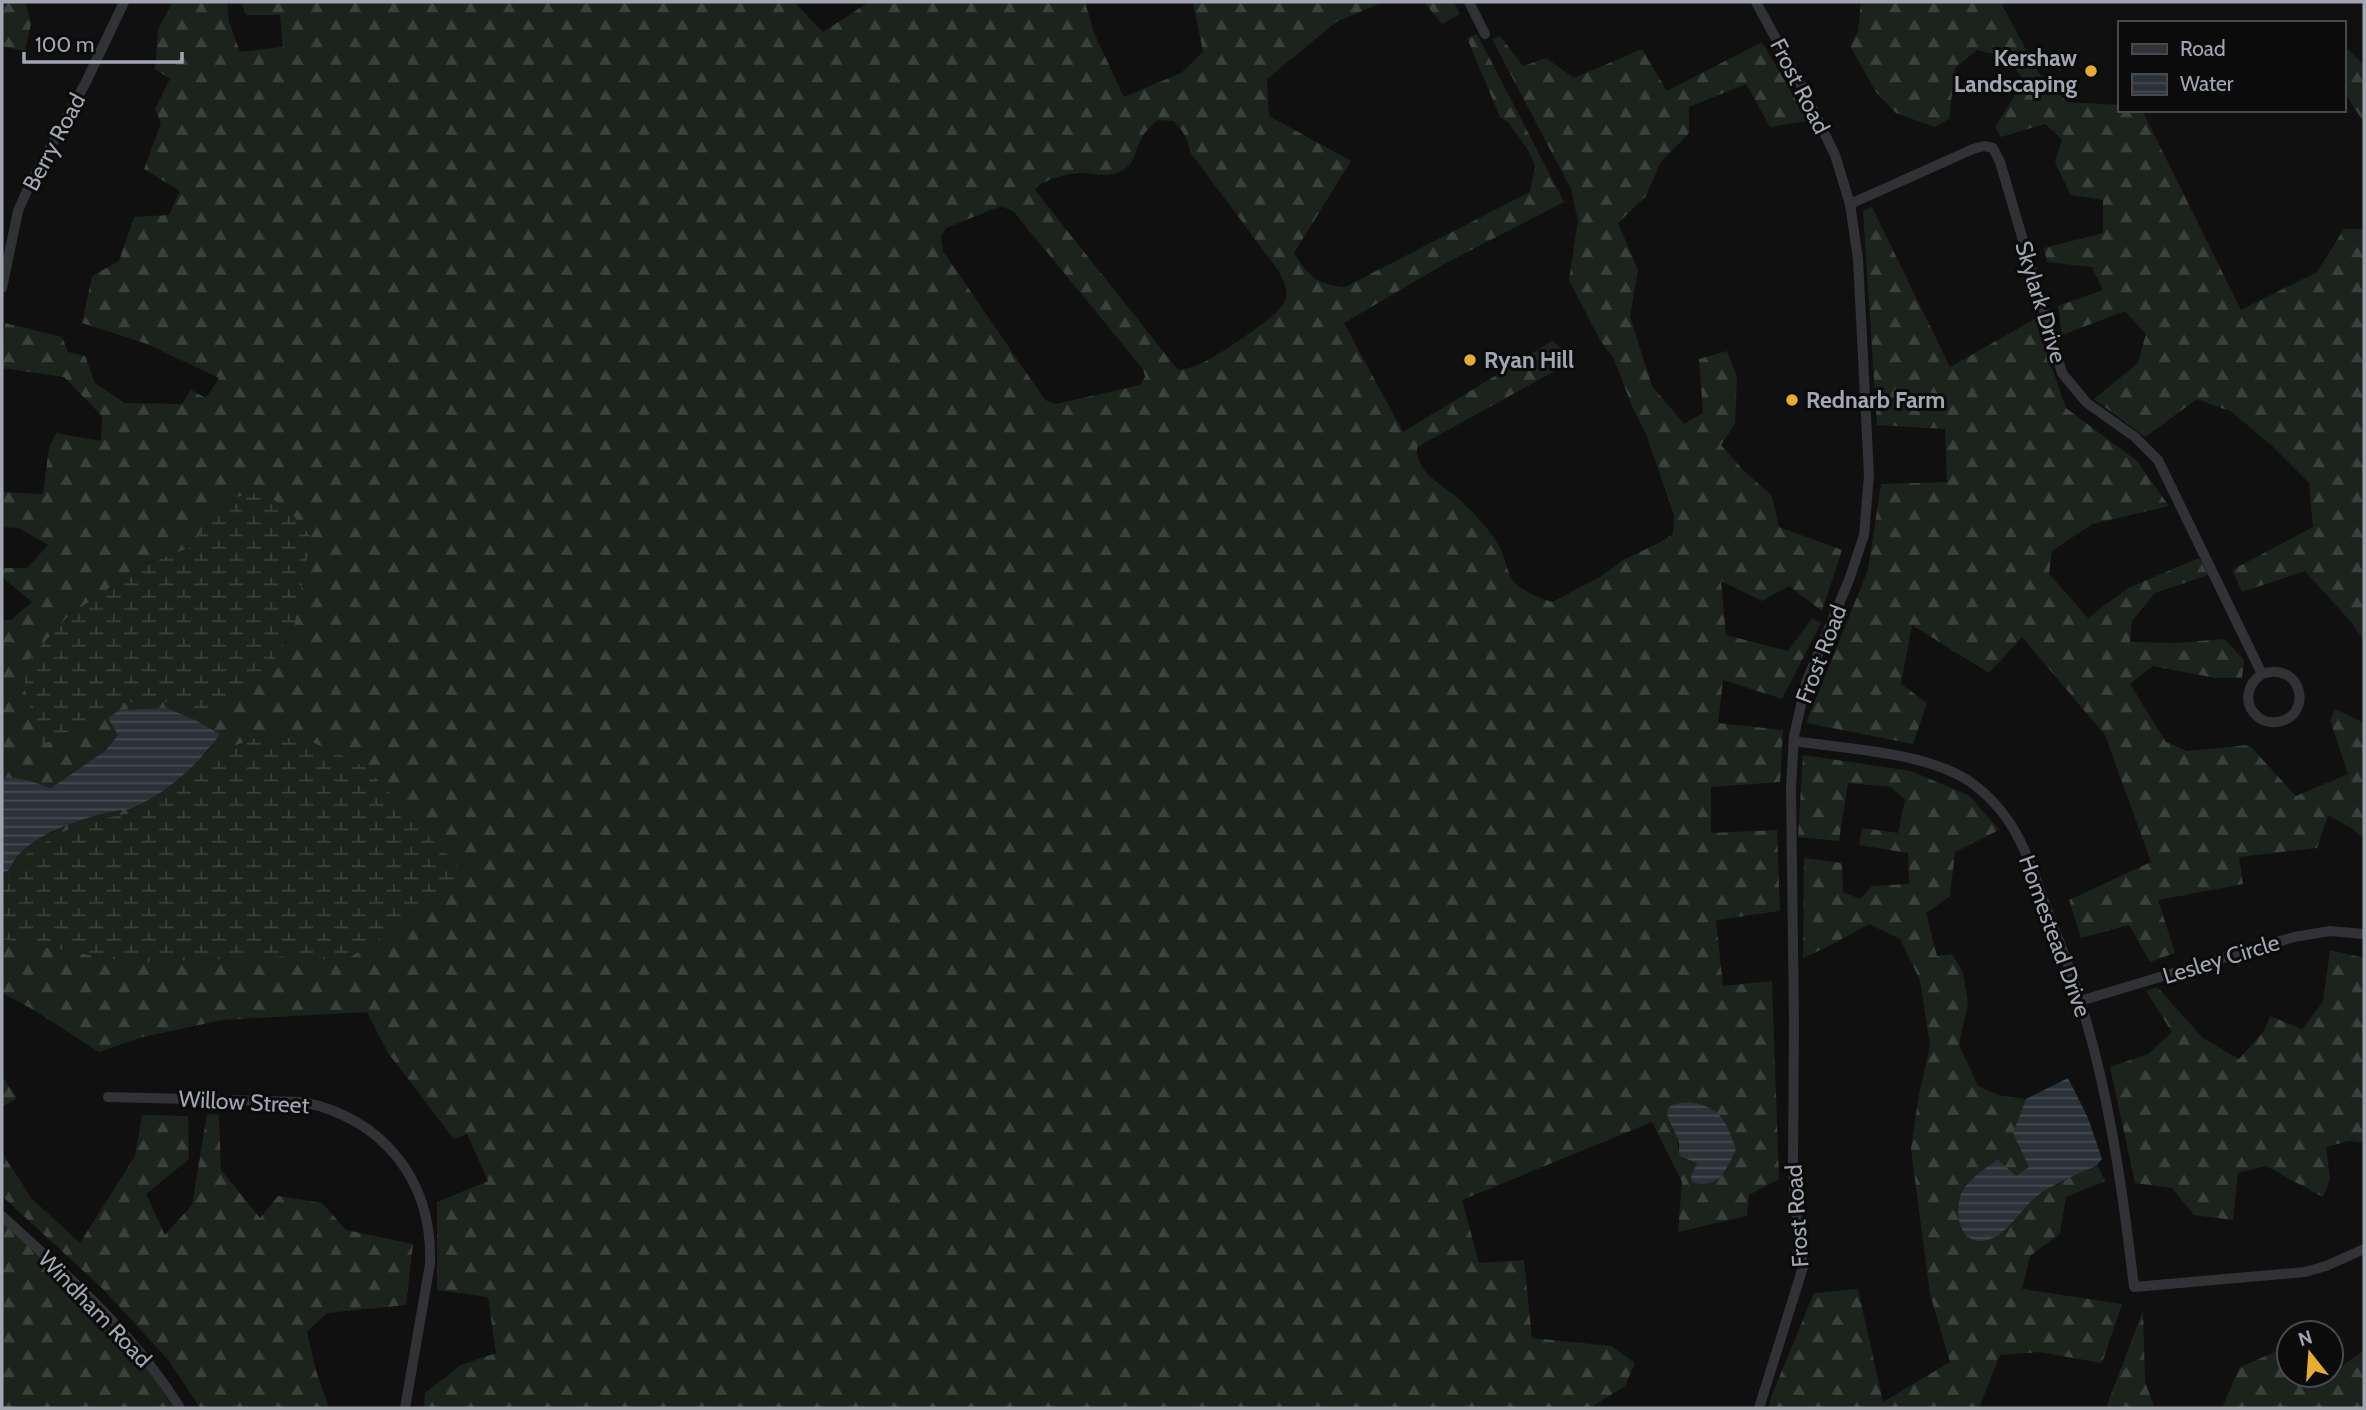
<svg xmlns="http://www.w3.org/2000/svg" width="2366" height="1410" viewBox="0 0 2366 1410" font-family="Cabin,sans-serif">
  <defs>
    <pattern id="forest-firs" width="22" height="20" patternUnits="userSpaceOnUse" patternTransform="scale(1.75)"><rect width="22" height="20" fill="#1c231d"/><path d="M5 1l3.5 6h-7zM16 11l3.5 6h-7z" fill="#3a403b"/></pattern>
    <pattern id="wetland-marsh" width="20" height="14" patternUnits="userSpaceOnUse" patternTransform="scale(1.75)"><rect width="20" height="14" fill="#1c231d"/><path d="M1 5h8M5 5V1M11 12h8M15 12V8" fill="none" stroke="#3a403b"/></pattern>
    <pattern id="water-rules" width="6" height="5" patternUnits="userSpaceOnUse" patternTransform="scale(1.75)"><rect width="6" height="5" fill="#2a3238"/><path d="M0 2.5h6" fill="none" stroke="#464d52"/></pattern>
  </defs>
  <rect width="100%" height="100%" fill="#101011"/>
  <g fill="url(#forest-firs)" fill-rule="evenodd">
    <polygon points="11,2 25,2 31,23 25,51 2,46 2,5"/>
    <path d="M173,2H227L229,22L240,52L283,47L280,15H246L242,2H794L823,32L869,2H1085L1094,33L1124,97L1181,73L1203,52L1193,2H1384L1336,22L1267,79L1269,116L1351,161L1294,253C1310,277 1315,284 1345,287L1530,192L1535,166L1528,150L1509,123L1500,117L1467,38L1477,34L1564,202L1446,263L1344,323L1403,432L1552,341L1570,354L1564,366L1417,447C1416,475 1445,485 1462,502C1476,515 1491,531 1500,548C1505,558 1507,573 1514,582C1524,592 1539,598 1552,602L1600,577L1625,559L1659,543L1673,534L1674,515L1646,434L1632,406L1614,359L1600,340L1569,280L1578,221L1571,189L1492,39L1500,36L1523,66L1546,58L1574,78L1642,49L1667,91L1762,42L1808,121L1770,127L1746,84L1689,107V133L1660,163L1646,196L1618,223L1638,270L1630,317L1652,386L1684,424L1703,413L1699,359L1727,351L1737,377L1735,424L1721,445L1743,470L1772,496L1779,527L1842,550L1822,611L1789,586L1762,601L1721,581L1726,635L1788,651L1812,618L1821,623L1782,699L1723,680L1718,723L1783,730L1780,782L1711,787V833L1777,830L1780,911L1716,920L1723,986L1772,981L1779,1179L1749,1195L1747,1216L1678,1232L1682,1182L1652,1122L1462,1200L1479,1263L1524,1260L1532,1338L1611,1346L1635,1363L1625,1386L1590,1408H424L425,1393L461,1365L496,1353L488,1297L437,1290V1202L488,1181L467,1134L454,1139L388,1053L367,1012L222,1020L143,1037L99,1052L34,1010L2,993V939L133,963L286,956L344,961L383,936L459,875L456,860L440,849L189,777L164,798L137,812L100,819L68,829L13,878L2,879V872L8,871L18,854L35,841L69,824L103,813L137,807L207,752L219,734L195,720L167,708L120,710L118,735L105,751L51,788C36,783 18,775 2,779V620H11L32,602L2,577V568H27L48,545L19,528L2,527V492L43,494L49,447L56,433L101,441L102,416L64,377L2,368L5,323L62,337L68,352L85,356L95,383L125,403L182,404L191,390L206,398L219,378L147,344L82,323L92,276L119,261L134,217L169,215L180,191L144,169L161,123L155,109L170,79L155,69L158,29ZM1158,120L1173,121C1183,130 1188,139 1190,152L1278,270C1283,280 1289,289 1285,301C1281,315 1219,355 1204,362C1196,366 1187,369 1178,370L1035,190C1043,179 1066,174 1081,173C1093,173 1107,178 1119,172C1134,166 1134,154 1140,141C1144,132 1151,126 1158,120ZM1001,206L1014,212L1143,369L1145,377L1140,385L1056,404L1045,400L943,251L941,237L946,228ZM223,500L267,671L201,716L169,702H127L117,705L143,564L190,548ZM1725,1122L1736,1149L1726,1167L1693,1171L1697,1163L1678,1150L1677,1136Z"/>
    <polygon points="1424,2 1454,2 1460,14 1442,24"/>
    <polygon points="1861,2 2007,2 2002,5 2038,72 2067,102 2119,105 2119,110 2142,110 2241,310 2317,272 2344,229 2364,229 2364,641 2352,623 2305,571 2242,592 2232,570 2313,527 2309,483 2272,446 2232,412 2197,399 2145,437 2094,399 2138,363 2146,334 2125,311 2062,335 2058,306 2103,290 2092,267 2047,262 2044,248 2103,233 2103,200 2071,195 2055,163 2062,139 2045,124 2001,137 1995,127 2024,81 2007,57 1977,50 1955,68 1949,119 1934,127 1896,113 1876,92 1850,46 1858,31"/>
    <polygon points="2343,45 2364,65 2364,123 2343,90"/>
    <polygon points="1872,207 1950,367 2035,319 2066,408 2137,461 2169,506 2092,524 2052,551 2049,574 2088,618 2128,588 2199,558 2208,575 2155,593 2132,621 2130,642 2177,643 2224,639 2244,660 2242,678 2215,678 2153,666 2130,684 2166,742 2187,751 2249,745 2296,796 2348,774 2330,720 2335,709 2364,723 2364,839 2354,830 2328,815 2317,848 2239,857 2243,884 2158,900 2175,953 2150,962 2129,925 2081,938 2069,900 2151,862 2105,735 2022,637 1989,673 1912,625 1901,684 1927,703 1913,744 1806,723 1868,570 1881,484 1947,482 1945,429 1877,425 1863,211"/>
    <path d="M1803,755L1911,771L1970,796L1999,830L1955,852L1950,896L1926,913L1937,956L1952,954L1963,972L1968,1003L1959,1045L1978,1086L2001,1096L2026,1099L2013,1133L2030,1167L2016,1177L1983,1169L1962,1192L1970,1238C2009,1246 2012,1211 2039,1195C2057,1183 2078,1174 2097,1165L2105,1181L2066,1197L2060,1234L2030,1256L2022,1289L2122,1304L2102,1363L2039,1352L2000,1355L1979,1408H1769L1771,1397L1814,1293L1858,1289L1883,1402L1950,1362L1930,1294L1911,1149L1918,1100L1930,1045L1920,980L1900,939L1869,924L1825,948L1803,958L1804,858L1842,863L1843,892L1860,899L1872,886L1909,884L1908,853L1859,845L1862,828L1898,833L1905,800L1891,787L1848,783L1839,841L1798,837Z"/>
    <polygon points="2330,950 2364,958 2364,1143 2349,1141 2326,1147 2330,1179 2323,1197 2266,1166 2238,1173 2233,1220 2194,1215 2172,1188 2135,1183 2110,1067 2148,1054 2172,1032 2146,991 2157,987 2203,1038 2239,1059 2264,1031 2270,1016 2302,1029 2323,1002"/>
    <polygon points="2,1076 17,1098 2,1107"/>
    <polygon points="207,1114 219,1115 221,1170 260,1218 278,1196 322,1203 346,1230 413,1244 406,1305 327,1313 307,1332 316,1371 329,1408 200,1408 169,1361 105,1291 2,1196 2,1153 32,1199 80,1243 135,1156 142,1115 188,1116 189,1159 146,1194 165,1235 192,1205"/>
    <polygon points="2,1221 22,1238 143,1360 173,1408 2,1408"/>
    <polygon points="2143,1310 2145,1382 2155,1408 2106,1408"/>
    <polygon points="2364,1350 2364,1408 2222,1408 2240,1367 2275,1352 2289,1355 2289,1375 2331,1375 2331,1366 2339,1368"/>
  </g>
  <g fill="url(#wetland-marsh)">
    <polygon points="260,492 286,507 311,537 294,627 267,672 201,716 169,702 127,702 117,705 43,745 25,691 25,663 68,616 144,564 190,548 222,500"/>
    <polygon points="258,737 306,739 366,767 440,849 456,860 460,875 383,936 344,961 286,956 133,963 2,939 2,879 13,878 20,858 68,829 100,819 137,812 164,798 189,777 231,747"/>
  </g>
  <g fill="url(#water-rules)">
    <path d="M167,708L195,720L220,734C200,762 170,790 139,805C128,811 114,810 102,814C75,821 41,833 20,853C15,858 12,865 8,871L2,872V779C18,775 36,783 51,788L105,751L118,735L108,718L120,710Z"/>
    <path d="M2068,1078L2088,1118L2102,1159L2097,1165C2079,1174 2052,1184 2036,1197C2019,1210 2007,1238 1983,1241C1958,1243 1954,1209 1962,1192C1969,1179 1986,1167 1998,1160L2016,1176L2029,1167L2013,1133L2026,1099Z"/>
    <path d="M1690,1102C1721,1108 1726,1120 1736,1149C1727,1169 1718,1191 1692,1182L1691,1176L1697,1163L1680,1156C1678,1150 1680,1145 1678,1140C1673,1121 1651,1104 1690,1102Z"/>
  </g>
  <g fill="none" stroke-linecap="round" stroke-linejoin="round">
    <g stroke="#313236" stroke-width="10">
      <polyline points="1469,2 1485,34"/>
      <polyline points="1756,2 1801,85 1835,155 1850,204 1858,259 1869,475 1864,535 1849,580 1806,683 1794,736 1791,788 1794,1022 1793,1162 1794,1193 1803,1267 1759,1408"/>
      <path d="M1850,204L1973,149L1984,146L1993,148L2000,162L2062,373L2087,403L2135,437L2158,460L2262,674C2248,683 2242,703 2257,716C2262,721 2270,723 2277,722C2314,717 2303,660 2262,674"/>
      <polyline points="2,288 18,211 30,184 86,82 124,2"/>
      <path d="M1794,741C1846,749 1925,752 1969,781C2018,815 2030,863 2049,915C2058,938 2067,961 2075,985C2108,1083 2122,1185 2134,1287L2305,1272L2326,1266L2364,1249"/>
      <polyline points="2080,1001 2294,937 2330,931 2364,934"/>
      <path d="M108,1097L303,1102C384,1119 433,1181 430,1264L405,1408"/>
      <path d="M2,1216C67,1275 133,1332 180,1408"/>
    </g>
  </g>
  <g fill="#e6ad32" stroke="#0b0b0c" stroke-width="2.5">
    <circle cx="2091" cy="71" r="7"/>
    <circle cx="1470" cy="360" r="7"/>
    <circle cx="1792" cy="400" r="7"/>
  </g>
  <g text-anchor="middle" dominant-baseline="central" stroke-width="6" stroke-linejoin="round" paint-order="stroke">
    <g font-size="23" font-weight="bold" fill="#a2a6b1" stroke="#0b0b0c" text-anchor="start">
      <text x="2077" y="58" text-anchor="end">Kershaw<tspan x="2077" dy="26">Landscaping</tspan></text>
      <text x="1484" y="360">Ryan Hill</text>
      <text x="1806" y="400">Rednarb Farm</text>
    </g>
    <g font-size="23" fill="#a2a6b1" stroke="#0b0b0c">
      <text transform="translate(1800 86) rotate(63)">Frost Road</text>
      <text transform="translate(54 142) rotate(-62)">Berry Road</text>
      <text transform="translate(2041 302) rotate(73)">Skylark Drive</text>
      <text transform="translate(1821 654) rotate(-69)">Frost Road</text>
      <text transform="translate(2055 936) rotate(70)">Homestead Drive</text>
      <text transform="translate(2221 959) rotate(-17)">Lesley Circle</text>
      <text transform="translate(244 1102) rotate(3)">Willow Street</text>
      <text transform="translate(1797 1216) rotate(-94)">Frost Road</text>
      <text transform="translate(95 1309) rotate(46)">Windham Road</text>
    </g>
  </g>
  <rect width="2366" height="1410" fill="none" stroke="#a2a6b1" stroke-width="7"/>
  <rect x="2118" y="21" width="228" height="91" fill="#0b0b0c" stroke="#47494e" stroke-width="2"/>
  <rect x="2132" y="44" width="35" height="10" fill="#313236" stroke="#47494e" stroke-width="2"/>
  <text x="2180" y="56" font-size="21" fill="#a2a6b1">Road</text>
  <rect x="2132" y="74" width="35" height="21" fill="url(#water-rules)" stroke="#47494e" stroke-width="2"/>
  <text x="2180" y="91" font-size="21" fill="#a2a6b1">Water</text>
  <g transform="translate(2310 1354) rotate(343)"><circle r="33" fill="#0b0b0c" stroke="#47494e" stroke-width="2"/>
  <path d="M0-5L12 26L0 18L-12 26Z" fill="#e6ad32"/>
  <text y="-10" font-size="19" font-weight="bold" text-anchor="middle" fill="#a2a6b1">N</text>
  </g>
  <path d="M24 52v10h158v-10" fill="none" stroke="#a2a6b1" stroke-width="3.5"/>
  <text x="35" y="52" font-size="21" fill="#a2a6b1" stroke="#0b0b0c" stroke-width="5" paint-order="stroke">100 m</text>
</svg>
